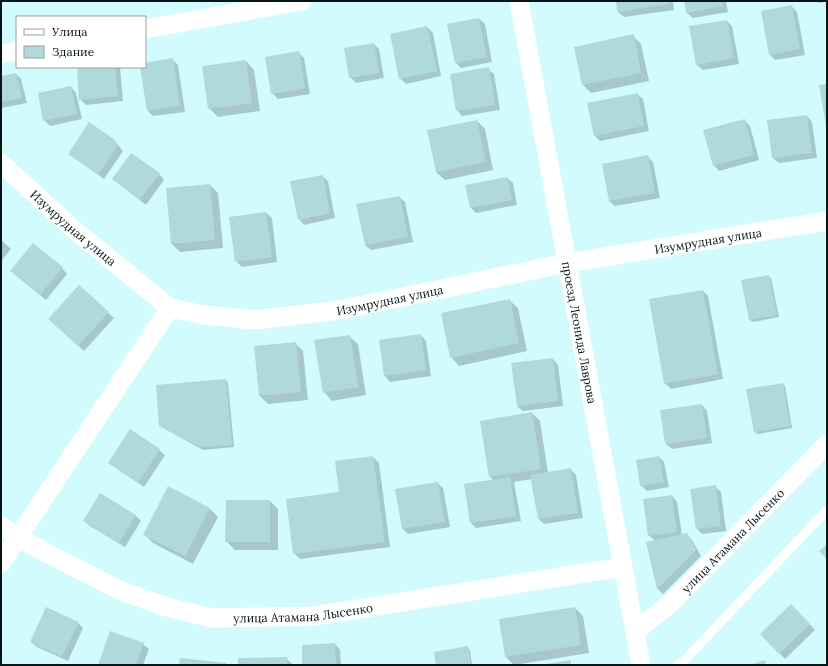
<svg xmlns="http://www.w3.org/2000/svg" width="828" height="666" viewBox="0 0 828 666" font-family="Lora,serif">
  <rect width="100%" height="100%" fill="#d1fbfd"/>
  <g fill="#0003">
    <polygon points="617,1 673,1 674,10 624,17 618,12"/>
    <polygon points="685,1 726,1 728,12 693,18 687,13"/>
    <polygon points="817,1 827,1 819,3"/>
    <polygon points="791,6 797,12 805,55 775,60 770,55"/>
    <polygon points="479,19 485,24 492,62 461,68 456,63"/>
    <polygon points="727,21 732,26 739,64 703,70 697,65 690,27"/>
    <polygon points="427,27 433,33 441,76 406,84 400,78"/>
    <polygon points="633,36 641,44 649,81 591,93 583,85"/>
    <polygon points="374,44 379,49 384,78 356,83 350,77"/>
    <polygon points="299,53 304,58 310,94 278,99 272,93"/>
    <polygon points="172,59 178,65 185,112 153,116 148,111 141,67 145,67 145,64"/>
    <polygon points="246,61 254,70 260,111 218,117 209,108"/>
    <polygon points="78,67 120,67 123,101 86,105 80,99"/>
    <polygon points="488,69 494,74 500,110 462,116 457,110"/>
    <polygon points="16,74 21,79 27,103 1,108 1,77"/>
    <polygon points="71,87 76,93 82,119 50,126 44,120"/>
    <polygon points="637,94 643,99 649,131 600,141 595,136 589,104"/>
    <polygon points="807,116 812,122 817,158 779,163 773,158 768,121"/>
    <polygon points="744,120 750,126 759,160 719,171 714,165"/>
    <polygon points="477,121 485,129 493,170 445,180 436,172"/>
    <polygon points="115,141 123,151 104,179 69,154"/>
    <polygon points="647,156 653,162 660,198 615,206 609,201"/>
    <polygon points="159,174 164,180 146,205 113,179"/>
    <polygon points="322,176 328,181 335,218 304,225 299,219"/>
    <polygon points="507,178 513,183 517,205 476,213 471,208"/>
    <polygon points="210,185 218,193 223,248 180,252 172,244"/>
    <polygon points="399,197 405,202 413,242 371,250 365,245"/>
    <polygon points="266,213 272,218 277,262 242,267 236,261"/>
    <polygon points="1,240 11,249 1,261"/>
    <polygon points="62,268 67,274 46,300 17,276"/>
    <polygon points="768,276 771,278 779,317 753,322 750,320"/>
    <polygon points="79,287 114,318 84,351 55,324"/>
    <polygon points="703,291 708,296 723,379 671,389 665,383"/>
    <polygon points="509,300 518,308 527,351 459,366 451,357"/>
    <polygon points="421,335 426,341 431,376 390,382 385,376 380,341"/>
    <polygon points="349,336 358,344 366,395 332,401 324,392"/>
    <polygon points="295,343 303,351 308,400 268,404 260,396"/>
    <polygon points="553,359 558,365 563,406 523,411 517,406"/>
    <polygon points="226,380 228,383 234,447 203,450 160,426"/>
    <polygon points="782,384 785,386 792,428 758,434 755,432"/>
    <polygon points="702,405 707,411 712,443 672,449 666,444 661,411"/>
    <polygon points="532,413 540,421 548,473 570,469 576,475 583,518 544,524 539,519 532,479 514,482 521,521 476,528 470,522 494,481 490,477"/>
    <polygon points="159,450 165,455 144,487 109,463"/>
    <polygon points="373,457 379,463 390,547 300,559 294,553 340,493"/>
    <polygon points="659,457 664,462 669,487 647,491 641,485"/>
    <polygon points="437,483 443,488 450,527 408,534 403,529"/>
    <polygon points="715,487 721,492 726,531 702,534 697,529"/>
    <polygon points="100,494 136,516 141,521 125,547 90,526 84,521"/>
    <polygon points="672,496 677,502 682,535 686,534 692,540 701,556 663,594 658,589 647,543 655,541 649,535"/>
    <polygon points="270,501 278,509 278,550 235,550 226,541"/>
    <polygon points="209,508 218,517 193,564 153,543 145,535"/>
    <polygon points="791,605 815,630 785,659 761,634"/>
    <polygon points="575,608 583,616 589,653 514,665 506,657"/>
    <polygon points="78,623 83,628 68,661 37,647 31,642"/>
    <polygon points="143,644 149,649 143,665 99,665"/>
    <polygon points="335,644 340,650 341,665 303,665"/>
    <polygon points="468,648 470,650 472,665 437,665"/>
    <polygon points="286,658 293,665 239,665"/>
  </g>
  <g fill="#afd9da">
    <polygon points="616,1 669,1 669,4 617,12"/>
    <polygon points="684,1 722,1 723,6 686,13"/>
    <polygon points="792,5 800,49 769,55 761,11"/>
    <polygon points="479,18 487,57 455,63 447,24"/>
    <polygon points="727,20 734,58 696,65 689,26"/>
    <polygon points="427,26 437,71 399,79 390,34"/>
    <polygon points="634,34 641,73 582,85 574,47"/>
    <polygon points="374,43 379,73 349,78 344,48"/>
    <polygon points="299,51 305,88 271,94 265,57"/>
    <polygon points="173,58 180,106 147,111 140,67 145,67 145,63"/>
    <polygon points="246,60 252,103 208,109 202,66"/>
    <polygon points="77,67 115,67 118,96 79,100"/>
    <polygon points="489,67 495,105 456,111 450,74"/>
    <polygon points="16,73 22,98 1,102 1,76"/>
    <polygon points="827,84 827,125 826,126 819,85"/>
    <polygon points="71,86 77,114 43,121 38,93"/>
    <polygon points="638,93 644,126 594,136 587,103"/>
    <polygon points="807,115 812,153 772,158 767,120"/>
    <polygon points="745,119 754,155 713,166 703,130"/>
    <polygon points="477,120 486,162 436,172 427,130"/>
    <polygon points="89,122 115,140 118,146 98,174 68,154"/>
    <polygon points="131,153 160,173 140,200 112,179"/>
    <polygon points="648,155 655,193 609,201 602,164"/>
    <polygon points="323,175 330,213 298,220 290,181"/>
    <polygon points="507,177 512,200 470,208 465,185"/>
    <polygon points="210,184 215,240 171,244 166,188"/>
    <polygon points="400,196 408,237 365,245 356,204"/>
    <polygon points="266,212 272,257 235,262 229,217"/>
    <polygon points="33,243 63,267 40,295 10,271"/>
    <polygon points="769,275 777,315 749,320 741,280"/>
    <polygon points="79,285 109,312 78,346 48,319"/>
    <polygon points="703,290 718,374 664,384 649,299"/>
    <polygon points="510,299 519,343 450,358 441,313"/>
    <polygon points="421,334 426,370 384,376 379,340"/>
    <polygon points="350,335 358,387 323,393 314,340"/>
    <polygon points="296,342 301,392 259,396 254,346"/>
    <polygon points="553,358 558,401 517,406 511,363"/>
    <polygon points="226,379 232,445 200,447 159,426 156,385"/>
    <polygon points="783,383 790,426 754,432 746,389"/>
    <polygon points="702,404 707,438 665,444 660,410"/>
    <polygon points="532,412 541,469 489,477 480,421"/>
    <polygon points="130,429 160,449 138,483 108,463"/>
    <polygon points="373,456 385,542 293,554 286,499 339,492 335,461"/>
    <polygon points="659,456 664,482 640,486 636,460"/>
    <polygon points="571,468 578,513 538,519 530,475"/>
    <polygon points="510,477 516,516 470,523 464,484"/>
    <polygon points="438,482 445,522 402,529 395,489"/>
    <polygon points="716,485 721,526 696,529 690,489"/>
    <polygon points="168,486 210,508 185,556 143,535"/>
    <polygon points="100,493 136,515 119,543 83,521"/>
    <polygon points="672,495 677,532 648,536 643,499"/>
    <polygon points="226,500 270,500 270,542 225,542"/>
    <polygon points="687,533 696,550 657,589 646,542"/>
    <polygon points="827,544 827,559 819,551"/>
    <polygon points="791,604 810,624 779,654 760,634"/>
    <polygon points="46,607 79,622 62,657 30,642"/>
    <polygon points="575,607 581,645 505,657 499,619"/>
    <polygon points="110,631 144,643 136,665 98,665"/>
    <polygon points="335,643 336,665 302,665 302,645"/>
    <polygon points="468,646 471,665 436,665 434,652"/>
    <polygon points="287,657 287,665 238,665 238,658"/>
    <polygon points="180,658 226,663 226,665 179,665"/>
    <polygon points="571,660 571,665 546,665 546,664"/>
    <polygon points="765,660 766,665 750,665"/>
  </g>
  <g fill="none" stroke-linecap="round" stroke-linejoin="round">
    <polyline stroke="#fff" stroke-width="9" points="677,665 683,662 827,510"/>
    <g stroke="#fff" stroke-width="19">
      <path id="s1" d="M519,1L641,665"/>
      <polyline points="145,29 302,1"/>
      <polyline points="1,54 17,51"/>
      <path id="s2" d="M1,163L71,227L170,308L204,315L255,320L340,310L567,263L827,221"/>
      <path id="s3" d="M1,526L18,538L119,590L163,606L211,618L314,616L623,567"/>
      <polyline points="1,563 170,308"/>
      <path id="s4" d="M635,632L672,602L827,444"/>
    </g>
  </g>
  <g text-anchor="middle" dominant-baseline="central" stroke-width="3" stroke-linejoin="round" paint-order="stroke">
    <g font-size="12" fill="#061616" stroke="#fff">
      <text stroke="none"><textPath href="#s2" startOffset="97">Изумрудная улица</textPath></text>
      <text stroke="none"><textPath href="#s2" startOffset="769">Изумрудная улица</textPath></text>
      <text stroke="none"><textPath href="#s2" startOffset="445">Изумрудная улица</textPath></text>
      <text stroke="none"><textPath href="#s1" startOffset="337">проезд Леонида Лаврова</textPath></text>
      <text stroke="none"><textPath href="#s4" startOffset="134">улица Атамана Лысенко</textPath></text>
      <text stroke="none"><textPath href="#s3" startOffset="323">улица Атамана Лысенко</textPath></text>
    </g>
  </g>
  <rect width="828" height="666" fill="none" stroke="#061616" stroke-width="4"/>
  <rect x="16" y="16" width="130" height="52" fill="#ffffff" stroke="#9ba2a2"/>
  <rect x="24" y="29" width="20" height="6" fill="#ffffff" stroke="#9ba2a2"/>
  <text x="52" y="36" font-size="12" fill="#061616">Улица</text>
  <rect x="24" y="46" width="20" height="12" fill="#afd9da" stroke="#9ba2a2"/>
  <text x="52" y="56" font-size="12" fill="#061616">Здание</text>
</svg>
